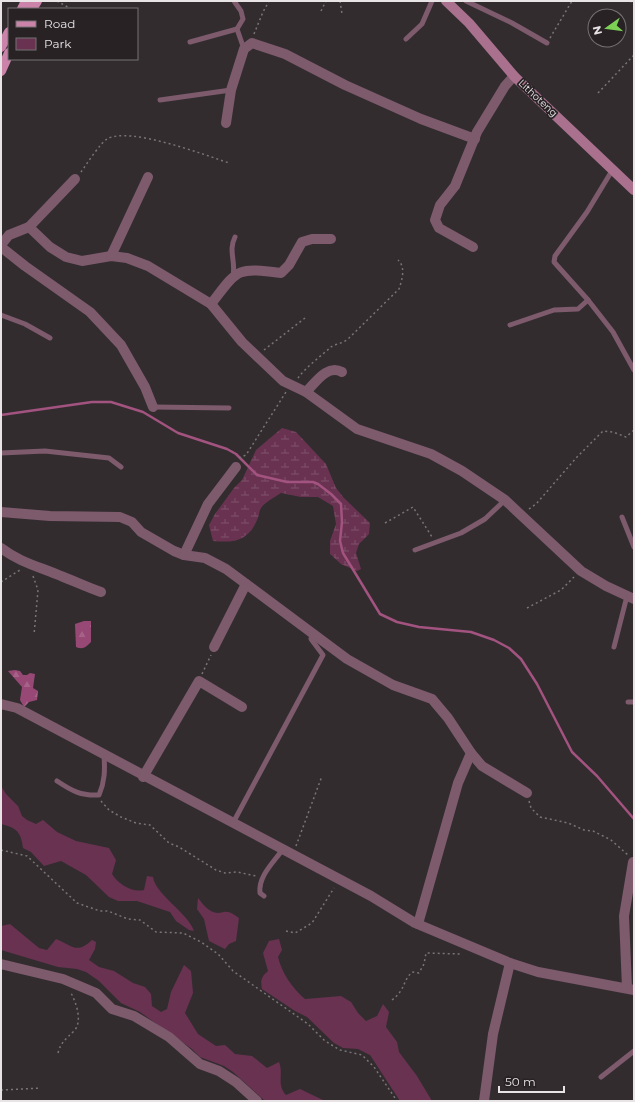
<svg xmlns="http://www.w3.org/2000/svg" width="635" height="1102" viewBox="0 0 635 1102" font-family="Montserrat,sans-serif">
  <defs>
    <pattern id="forest-firs" width="22" height="20" patternUnits="userSpaceOnUse"><rect width="22" height="20" fill="#974875"/><path d="M5 1l3.5 6h-7zM16 11l3.5 6h-7z" fill="#a66289"/></pattern>
    <pattern id="wetland-marsh" width="20" height="14" patternUnits="userSpaceOnUse"><rect width="20" height="14" fill="#693251"/><path d="M1 5h8M5 5V1M11 12h8M15 12V8" fill="none" stroke="#7e506a"/></pattern>
  </defs>
  <rect width="100%" height="100%" fill="#322c2f"/>
  <g fill="#693251">
    <path d="M1,786L6,794L18,806L22,816L27,820L36,824L43,820L57,832L76,841L109,848L116,860L112,874C118,884 132,893 144,890L147,876L153,877C155,894 188,913 194,931L189,930L176,921L170,912L137,901H118L109,897L86,875L61,861L44,866L31,852L23,848C21,832 17,828 1,824Z"/>
    <path d="M198,898C203,904 209,913 218,913C219,913 224,912 224,912C230,911 234,915 239,918L236,941L229,944L225,949L209,941L204,919L197,909Z"/>
    <path d="M10,924L39,948L47,950L56,939C72,945 76,955 92,940L96,942L95,949L89,960L99,967L114,971L133,983L145,987L151,994L152,1006L161,1012L167,1009L171,992L184,965L191,971L193,993L185,1013L198,1034L216,1046L225,1045L235,1054L252,1056L267,1068L279,1062C284,1074 276,1084 286,1095L300,1089L325,1101H265L233,1072L224,1066L200,1057L192,1049L140,1012L121,1003L99,981L86,972L77,969L58,967L1,950V926Z"/>
    <path d="M279,939L282,950L278,957C282,973 292,988 305,999L341,996L351,1002L358,1013L366,1021L377,1016L383,1004L389,1012L386,1027L397,1042L399,1052L417,1076L432,1101H400L370,1055L358,1049L343,1048L334,1043L307,1017L295,1011L262,989C260,980 262,976 268,971L263,953L269,941Z"/>
  </g>
  <g fill="url(#forest-firs)">
    <path d="M84,621H91V642C86,647 83,650 76,647L75,624Z"/>
    <polygon points="15,670 20,671 23,675 27,675 30,673 35,674 33,688 38,691 37,700 29,702 24,707 20,700 22,687 8,671"/>
  </g>
  <path fill="url(#wetland-marsh)" d="M282,428L296,432L326,464L336,488L344,498L370,523L369,534L359,544L356,553L361,569L357,571L341,564L330,554V541L336,524L333,506L318,497H301L281,493C275,497 265,502 261,508C259,511 259,517 257,520C248,541 234,543 213,541L209,525L215,514L234,488L242,480L256,450Z"/>
  <g fill="none" stroke-linecap="round" stroke-linejoin="round">
    <polyline stroke="#a3537f" stroke-width="2.5" points="1,415 92,402 111,402 143,412 178,433 227,449 236,454 257,475 287,482 313,482 318,484 331,494 341,504 342,522 340,541 343,553 380,614 397,622 419,627 471,632 494,640 509,648 521,659 537,684 572,752 597,776 634,819"/>
    <g stroke="#797477" stroke-width="1.5" stroke-dasharray="2 3" stroke-linecap="butt">
      <polyline points="57,1 71,9"/>
      <polyline points="340,1 342,14"/>
      <polyline points="630,1 634,4"/>
      <polyline points="321,11 326,1"/>
      <polyline points="254,34 263,12 269,1"/>
      <polyline points="550,38 572,1"/>
      <polyline points="598,93 634,55"/>
      <path d="M81,172C86,165 101,142 107,139C129,126 205,155 229,163"/>
      <polyline points="264,350 305,318"/>
      <path d="M298,378C306,367 321,356 331,347C335,344 342,344 348,339L399,289C402,280 406,267 398,260"/>
      <polyline points="239,458 246,455 286,392"/>
      <polyline points="529,509 536,504 577,457 603,431 613,432 626,437 634,430"/>
      <polyline points="385,523 413,507 432,537"/>
      <polyline points="33,576 38,590 34,635"/>
      <polyline points="1,582 20,570"/>
      <polyline points="527,608 561,590 574,577"/>
      <polyline points="202,674 211,655"/>
      <polyline points="101,801 109,810 121,817 136,823 150,825 169,843 179,847 216,870 225,873 237,872 256,876"/>
      <polyline points="529,801 531,808 540,817 568,823 584,830 593,831 611,840 628,855"/>
      <polyline points="296,846 322,776"/>
      <polyline points="1,850 27,856 77,903 100,911 108,911 128,919 140,920 156,932 183,933 201,942 218,954 233,971 308,1024 325,1041 340,1050 362,1055 374,1067 397,1101"/>
      <polyline points="286,931 295,933 312,923 334,888"/>
      <path d="M392,1000C406,989 402,982 412,972L419,973L424,964L426,953L459,954L460,952"/>
      <path d="M58,1053C61,1042 66,1039 74,1031C83,1022 76,1002 71,993"/>
      <polyline points="1,1090 41,1088"/>
    </g>
    <g stroke="#7d5a6c" stroke-width="5">
      <polyline points="234,1 241,11 243,19 237,29 244,49"/>
      <polyline points="466,1 512,23 547,43"/>
      <polyline points="406,39 422,24 432,1"/>
      <polyline points="190,42 237,29"/>
      <polyline points="160,100 231,90"/>
      <polyline points="613,169 587,212 555,256 554,262 588,300 613,332 634,370"/>
      <path d="M233,276C236,261 228,251 235,237"/>
      <polyline points="1,315 25,324 50,338"/>
      <polyline points="510,325 554,310 578,309 588,300"/>
      <polyline points="153,407 229,408"/>
      <polyline points="1,453 45,451 109,458 121,467"/>
      <polyline points="622,517 634,547"/>
      <polyline points="415,550 461,533 485,519 505,500"/>
      <polyline points="614,647 627,596"/>
      <polyline points="628,702 634,702"/>
      <path d="M57,781C72,791 81,796 99,795C105,781 105,770 104,755"/>
      <polyline points="233,823 323,655 311,639 312,634"/>
      <path d="M264,896L260,893C258,876 274,862 283,849"/>
      <polyline points="601,1077 634,1051"/>
    </g>
    <g stroke="#7d5a6c" stroke-width="10">
      <polyline points="226,123 231,90 244,49 252,43 285,54 345,85 421,119 475,139"/>
      <polyline points="29,227 50,247 66,257 82,261 111,256 127,258 148,266 211,304 242,342 283,381 306,392 357,429 431,454 462,471 505,500 581,571 606,586 634,599"/>
      <polyline points="1,245 9,235 29,227 75,179"/>
      <polyline points="1,247 25,266 90,312 121,345 145,387 153,407"/>
      <polyline points="473,247 439,228 435,220 440,205 455,186 477,132 505,86 514,76"/>
      <polyline points="111,256 148,177"/>
      <path d="M211,304C238,269 236,267 281,273L289,265L302,242L312,239H331"/>
      <path d="M306,392C316,382 327,364 342,372"/>
      <polyline points="1,512 50,516 120,517 132,522 141,532 174,551 184,555 205,558 226,569 347,659 393,685 432,699 448,718 471,753 482,766 527,793"/>
      <path d="M1,548C19,562 40,567 61,576C74,581 87,587 101,592"/>
      <polyline points="184,555 208,504 236,467"/>
      <polyline points="214,647 246,584"/>
      <polyline points="1,704 17,708 371,896 415,923 510,963 538,972 634,990"/>
      <polyline points="143,777 199,681 242,707"/>
      <polyline points="418,924 458,783 471,753"/>
      <polyline points="1,964 63,979 96,993 112,1009 134,1016 169,1037 200,1064 219,1071 236,1082 257,1101"/>
      <polyline points="627,988 624,916 633,862"/>
      <polyline points="484,1101 493,1034 510,963"/>
    </g>
    <polyline stroke="#a9718e" stroke-width="10" points="446,1 469,23 514,76 634,190"/>
    <g stroke="#cb83a9" stroke-width="10">
      <polyline points="22,9 26,1"/>
      <polyline points="32,9 37,1"/>
      <polyline points="1,47 9,32"/>
      <polyline points="1,71 9,53"/>
    </g>
  </g>
  <g text-anchor="middle" dominant-baseline="central" stroke-width="3.5" stroke-linejoin="round" paint-order="stroke">
    <g font-size="10" fill="#e8e4e6" stroke="#282225">
      <text transform="translate(538 98) rotate(43)">Lithoteng</text>
    </g>
  </g>
  <rect width="635" height="1102" fill="none" stroke="#e8e4e6" stroke-width="4"/>
  <rect x="8" y="8" width="130" height="52" fill="#282225" stroke="#757072"/>
  <rect x="16" y="21" width="20" height="6" fill="#cb83a9" stroke="#757072"/>
  <text x="44" y="28" font-size="12" fill="#e8e4e6">Road</text>
  <rect x="16" y="38" width="20" height="12" fill="#693251" stroke="#757072"/>
  <text x="44" y="48" font-size="12" fill="#e8e4e6">Park</text>
  <g transform="translate(607 28) rotate(256)"><circle r="19" fill="#282225" stroke="#757072"/>
  <path d="M0-3L7 15L0 10L-7 15Z" fill="#7cd155"/>
  <text y="-6" font-size="11" font-weight="bold" text-anchor="middle" fill="#e8e4e6">N</text>
  </g>
  <path d="M499 1086v6h65v-6" fill="none" stroke="#e8e4e6" stroke-width="2"/>
  <text x="505" y="1086" font-size="12" fill="#e8e4e6" stroke="#282225" stroke-width="3" paint-order="stroke">50 m</text>
</svg>
